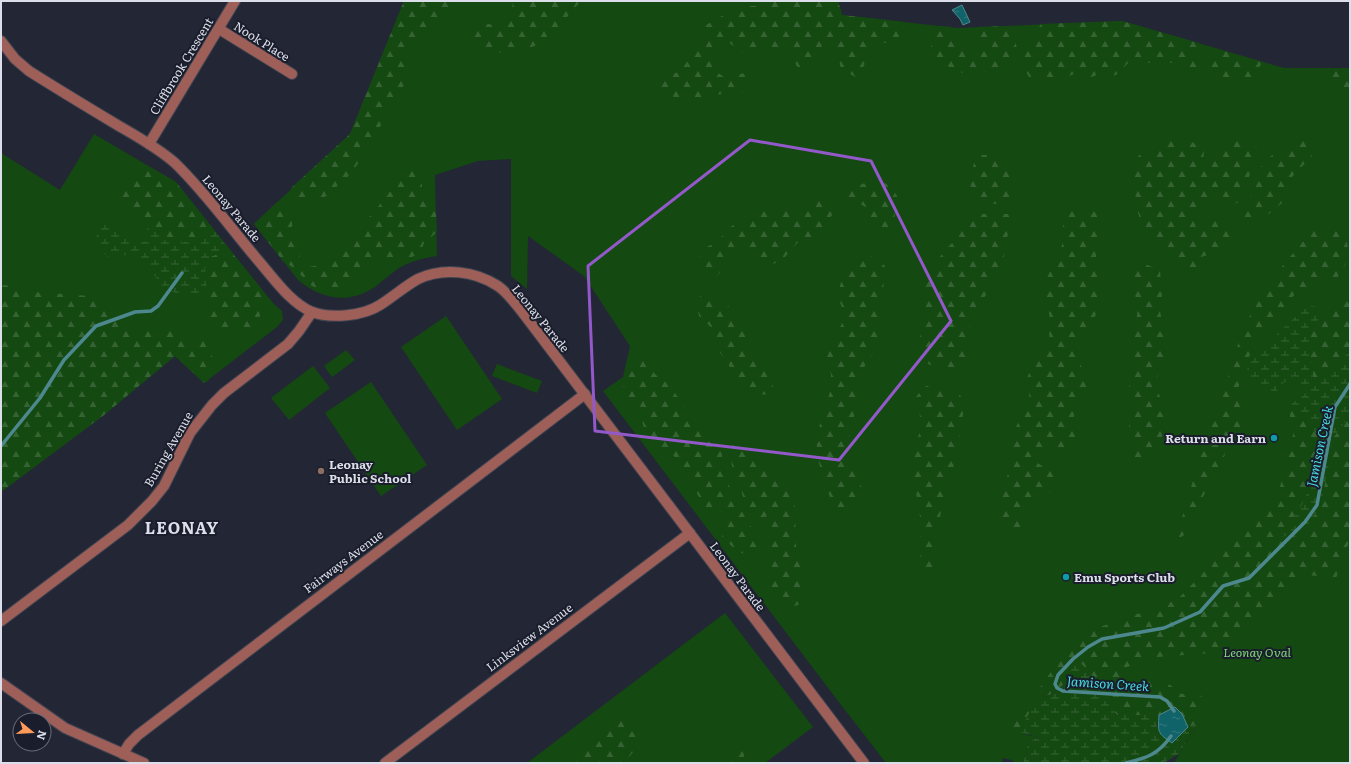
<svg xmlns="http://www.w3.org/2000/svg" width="1351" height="764" viewBox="0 0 1351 764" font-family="Literata,serif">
  <defs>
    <pattern id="forest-firs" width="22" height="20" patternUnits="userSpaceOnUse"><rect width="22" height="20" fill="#144911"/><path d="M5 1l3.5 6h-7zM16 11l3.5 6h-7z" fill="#366334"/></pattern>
    <pattern id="wetland-marsh" width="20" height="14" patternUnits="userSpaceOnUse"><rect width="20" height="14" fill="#144911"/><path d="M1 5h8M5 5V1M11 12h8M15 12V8" fill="none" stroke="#366334"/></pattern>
    <pattern id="water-ripples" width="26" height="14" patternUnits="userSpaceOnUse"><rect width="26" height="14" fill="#106368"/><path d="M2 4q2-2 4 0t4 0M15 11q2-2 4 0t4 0" fill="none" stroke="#32797e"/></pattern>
  </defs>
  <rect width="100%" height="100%" fill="#232735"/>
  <g fill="#144911">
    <path d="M404,1H838L842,15L957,28L1122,21L1284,68H1350V763H1174L1197,724L1068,648L1023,734L1038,737L1028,743L1023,763H1014L1012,760L1002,758L1003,763H886L838,701L603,391L623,377L630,346L584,276L528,236L527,289L511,276V159L478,161L435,175L437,256C424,258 411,261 399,268C390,274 383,281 375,287C348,305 321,299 298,280L254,224L350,134Z"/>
    <polygon points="94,134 176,182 264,292 274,304 282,311 283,320 277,327 204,383 175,356 104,415 1,492 1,153 60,190"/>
    <polygon points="446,316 502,399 457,430 401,347"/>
    <polygon points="346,350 355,360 332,377 324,366"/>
    <polygon points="497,364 542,381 537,393 492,376"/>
    <polygon points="313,366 330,388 289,420 271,398"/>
    <polygon points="371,382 427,465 381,496 325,413"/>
    <polygon points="725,613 813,727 765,763 527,763"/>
  </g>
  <g fill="url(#forest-firs)">
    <polygon points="404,1 457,1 450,12 435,26 421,35 406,48 410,62 404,85 392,101 380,127 352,173 338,185 331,194 322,198 310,200 297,199 290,189 350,134"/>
    <polygon points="513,1 581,1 561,24 539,44 516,54 495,52 469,42 472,28 488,24 502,26 512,10"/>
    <path d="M769,1H838L842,15L905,22L901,35L890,43H877L869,53L861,73L855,77L841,68L834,49L825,43L814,54L806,69L800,72L787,48L763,51L749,58L740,50L729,43L717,47L711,56L718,73L726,78L748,72L750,86L736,96L722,94L708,96L701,106C685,98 680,96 662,97L657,88L669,76L680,71L693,54L706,25L729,12L744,6H758Z"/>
    <path d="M1122,21L1199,43C1200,55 1201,67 1192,75L1180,69L1173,63H1128L1116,75L1110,76L1105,72L1086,79L1074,74C1056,81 1050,83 1031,80C1028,75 1023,69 1023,63C1024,49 1034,36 1041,24Z"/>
    <path d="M938,26L951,27C956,36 958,46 966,53L976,52C979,43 980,37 976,27L1009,26L1014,37L1018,52L1012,69L994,74L977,70L960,73L951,70L945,62L933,63L929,53Z"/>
    <polygon points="1208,46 1262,62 1256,74 1247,80 1219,79 1208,67"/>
    <polygon points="1318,68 1350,68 1350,95 1348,95"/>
    <polygon points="1240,134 1257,147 1254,164 1239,202 1227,207 1218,204 1213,194 1204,198 1202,214 1195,226 1206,231 1214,219 1227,218 1233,229 1226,250 1201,257 1198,267 1182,269 1175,258 1151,244 1144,230 1137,210 1134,182 1135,160 1147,147 1160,149 1169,135 1181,145 1191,141 1204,151 1203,164 1212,164 1221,152"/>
    <polygon points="1307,138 1313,145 1312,156 1291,178 1282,203 1264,218 1249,224 1241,214 1253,192 1260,168 1273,154 1292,148 1296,143"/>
    <path d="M982,155C986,155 991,154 995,155C1016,161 1013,182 1011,199C1001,206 991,204 979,203L971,191L970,178L974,163Z"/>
    <path d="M150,167L176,182L213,229L184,242L174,243L163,239L150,222L131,206L119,200C126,176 127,176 150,167Z"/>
    <path d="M407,170H419L422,185L421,196L436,213L437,232L424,243L420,254L403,260L392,267L387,258L370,262L366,271C353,277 342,284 332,294L312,286L294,268L283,261L254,224L277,202L287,206L293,214L292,227L300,250L299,264L308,267L321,265L328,257L345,245L377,208Z"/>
    <polygon points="871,181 889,184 899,199 894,218 887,228 880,230 869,225 871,210 860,204 845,204 850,188"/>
    <polygon points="815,197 826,197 834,212 828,221 816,244 809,239 797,243 785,257 769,267 755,256 744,250 732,257 714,280 703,281 698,262 705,248 718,241 729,228 746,216 756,212 770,211 788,203 795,211 802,210 804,200"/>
    <polygon points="1088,209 1102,215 1102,229 1096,257 1100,271 1103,292 1091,329 1080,334 1076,347 1080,363 1089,385 1077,395 1074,417 1077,430 1071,450 1043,450 1034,461 1053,472 1053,489 1025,514 1019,533 1009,534 1004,519 996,520 999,500 1008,474 1011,439 1022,413 1031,409 1027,378 1035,359 1049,340 1050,320 1047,300 1047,278 1062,245 1063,225 1069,211"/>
    <polygon points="971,210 982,214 1012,214 1006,243 1002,269 990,289 973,314 968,336 966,359 954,372 943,366 933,366 921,361 920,333 923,293 931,269 945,250 956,239 962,220"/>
    <path d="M1330,228L1345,235C1351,255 1349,261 1337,278H1330L1323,276L1308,292L1296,293L1267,326L1244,365L1240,378L1238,393L1242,421L1238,432L1230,440L1226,449L1223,462L1214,476L1197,508L1186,534L1179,538L1181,521L1190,491L1205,439L1217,413L1242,331L1257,302L1274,276L1312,231Z"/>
    <path d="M223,252L233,254L264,292C263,315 257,337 229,330C223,329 217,325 212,322L208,312L205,268L210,257Z"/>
    <polygon points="865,255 877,258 885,266 881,317 877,344 869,361 860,372 855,394 855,413 846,450 853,470 863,490 854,509 835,510 828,492 818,460 816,437 830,392 831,375 827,357 845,316 840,302 840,285 850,263"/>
    <path d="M1140,262L1160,270L1162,296L1159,306L1168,354L1159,370L1155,386C1159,395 1165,405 1166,415C1169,429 1155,450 1148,461H1134L1130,442L1129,423L1132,409L1129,389L1138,306L1131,280Z"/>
    <polygon points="5,285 37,292 90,296 108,305 115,318 132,331 151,329 171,325 182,335 203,340 213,358 208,381 204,383 175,356 104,415 1,492 1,286"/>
    <polygon points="707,293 724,301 739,319 754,360 770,375 774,390 768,395 752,393 739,382 728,364 719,351 714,330 699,316 695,299"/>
    <polygon points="1350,295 1350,351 1314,387 1308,328"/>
    <path d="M643,351L645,363L655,374L668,384L684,405L688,423C697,428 710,432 716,441C724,451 722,465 726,477C734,501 747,521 761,542L754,557L739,552L722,538L724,514L717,510L708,512L696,492L686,473L674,456L658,445L646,434L642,421L640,404L628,408L620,399C625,380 630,366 643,351Z"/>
    <polygon points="925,385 939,391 958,392 965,403 955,462 943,502 937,532 937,575 927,583 920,572 921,528 919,507 910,467 914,448 922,426 916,397"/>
    <polygon points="1291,404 1308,421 1321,442 1331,449 1333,438 1350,415 1350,539 1336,578 1299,574 1240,633 1212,653 1157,657 1124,668 1131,677 1161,678 1182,694 1201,694 1205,705 1197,724 1188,727 1182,714 1175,707 1159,715 1117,715 1113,710 1069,673 1063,685 1051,694 1037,701 1017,732 1010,730 1077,635 1177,600 1278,495 1294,431 1289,429"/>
    <polygon points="735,438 749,446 761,466 789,493 796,509 795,536 797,555 804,575 805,602 795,606 781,599 771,591 766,560 771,547 770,513 760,522 748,508 742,494 739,477 732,466 730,455"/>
    <polygon points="623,716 643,731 634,741 634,751 624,763 565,763 593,735 609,723"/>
    <polygon points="744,751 744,763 717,763 732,752"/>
  </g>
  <g fill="url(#wetland-marsh)">
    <path d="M145,217C151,223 157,235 163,239C178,250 200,236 213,229L233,254L223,252L210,257L205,268L207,291C200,292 188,296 182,295C179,295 176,293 173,292C145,280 155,245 110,258L97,248L96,227L99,222C115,227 128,237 145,242C151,233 146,227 145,217Z"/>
    <polygon points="1308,305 1317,307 1323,316 1308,328 1314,387 1350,351 1350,415 1333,438 1321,506 1304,533 1279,537 1293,519 1305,499 1321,442 1308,421 1291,404 1306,393 1294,376 1276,388 1282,397 1271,393 1247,381 1247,371 1249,360"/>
    <polygon points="1077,662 1083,665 1117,715 1159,715 1157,727 1182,734 1188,727 1197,724 1179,754 1163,763 1023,763 1028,743 1038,737 1018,732 1037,701 1051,694 1063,685 1069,673"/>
  </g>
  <g fill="url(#water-ripples)" stroke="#4d888f">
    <polygon points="962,5 970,22 963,25 960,19 952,10"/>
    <path d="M1175,707L1182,714L1188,727L1172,743C1157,733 1158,732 1159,715Z"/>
  </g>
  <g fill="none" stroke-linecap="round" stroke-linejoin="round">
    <g stroke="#4d888f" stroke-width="3.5">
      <polyline points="1,446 40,398 64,360 96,326 135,312 151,311 158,306 182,273"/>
      <polyline points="1174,711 1167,701 1160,697 1063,691 1057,688 1055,684 1058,675 1073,659 1088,647 1102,639 1164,628 1200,612 1223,586 1249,578 1305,522 1317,505 1335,407 1350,384"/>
      <path d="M1126,763C1146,758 1158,755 1171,736"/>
    </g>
    <g stroke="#414452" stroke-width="12">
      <g id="minor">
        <polyline points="219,29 292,74"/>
        <path d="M1,41L15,59L29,71C59,90 89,108 119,126C138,137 158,148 175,163C205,192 230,227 257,259C272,276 290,303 312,312C331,319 363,316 380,305C393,297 405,286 418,279C443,267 475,271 498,286C508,293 515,303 523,313L864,763"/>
        <polyline points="149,144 235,1"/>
        <polyline points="1,621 128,525 152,501 164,486 190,433 212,405 224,393 288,344 299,331 312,312"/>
        <polyline points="1,683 65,728 144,763"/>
        <polyline points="123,754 129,744 138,735 585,394"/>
        <polyline points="385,763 690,533"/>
      </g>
    </g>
    <use href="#minor" stroke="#9d5f58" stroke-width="10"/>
  </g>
  <path fill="none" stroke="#9359ca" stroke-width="3" stroke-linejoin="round" d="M750,140L871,161L951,321L839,460L595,431L588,266Z"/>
  <g fill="#0f9aa8" stroke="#1a1d2b" stroke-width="1.5">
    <circle cx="1274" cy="438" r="4"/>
    <circle cx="1066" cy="577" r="4"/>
  </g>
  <circle fill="#8d6e63" stroke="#1a1d2b" stroke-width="1.5" cx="321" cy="471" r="4"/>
  <g text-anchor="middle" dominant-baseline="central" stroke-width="4" stroke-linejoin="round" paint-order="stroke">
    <g font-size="12" fill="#dcdfe9" stroke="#1a1d2b">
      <text transform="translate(262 41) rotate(32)">Nook Place</text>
      <text transform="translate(181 66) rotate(-59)">Cliffbrook Crescent</text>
      <text transform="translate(232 208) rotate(50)">Leonay Parade</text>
      <text transform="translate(541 318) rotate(51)">Leonay Parade</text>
      <text transform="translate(168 449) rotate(-60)">Buring Avenue</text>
      <text transform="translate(343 561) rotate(-37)">Fairways Avenue</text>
      <text transform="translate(738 576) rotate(53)">Leonay Parade</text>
      <text transform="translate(529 637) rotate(-37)">Linksview Avenue</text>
    </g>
    <g font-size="12" font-weight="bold" fill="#dcdfe9" stroke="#1a1d2b" text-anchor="start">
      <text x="1266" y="438" text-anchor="end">Return and Earn</text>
      <text x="329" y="464">Leonay<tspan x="329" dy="14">Public School</tspan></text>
      <text x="1074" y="577">Emu Sports Club</text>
    </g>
    <g font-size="12" font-style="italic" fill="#80d679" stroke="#1a1d2b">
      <text x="1257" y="652">Leonay Oval</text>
    </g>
    <g font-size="13" font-style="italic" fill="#46dae2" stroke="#1a1d2b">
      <text transform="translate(1319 446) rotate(-78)">Jamison Creek</text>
      <text transform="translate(1108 683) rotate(4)">Jamison Creek</text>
    </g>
    <g font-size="16" font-weight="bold" letter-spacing="1" fill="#dcdfe9" stroke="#1a1d2b">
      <text x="182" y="527">LEONAY</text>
    </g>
  </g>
  <rect width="1351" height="764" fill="none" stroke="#dcdfe9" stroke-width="4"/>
  <g transform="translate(32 732) rotate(108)"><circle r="19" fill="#1a1d2b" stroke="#686b77"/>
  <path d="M0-3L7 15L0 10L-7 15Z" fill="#ff9b5a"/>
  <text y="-6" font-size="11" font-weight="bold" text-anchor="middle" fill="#dcdfe9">N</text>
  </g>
</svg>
